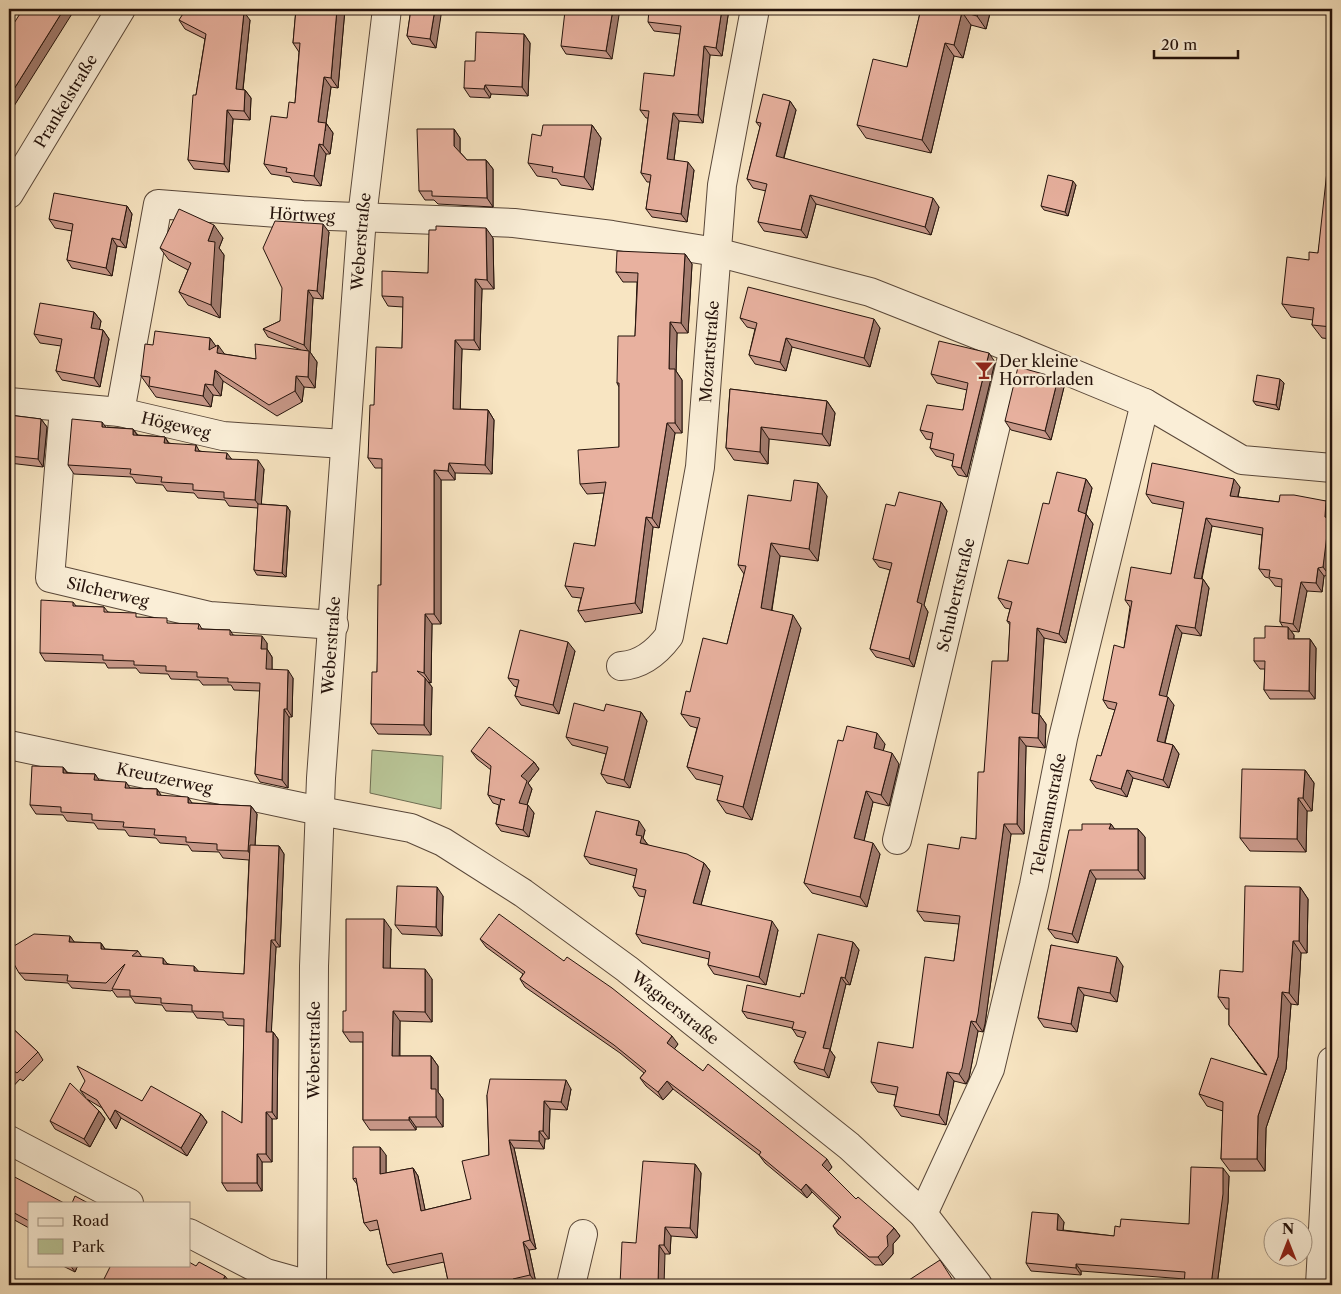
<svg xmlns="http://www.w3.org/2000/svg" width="1341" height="1294" viewBox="0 0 1341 1294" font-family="'Libre Caslon Text',serif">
  <rect width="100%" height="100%" fill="#f8e5c2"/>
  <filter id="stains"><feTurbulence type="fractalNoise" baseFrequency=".004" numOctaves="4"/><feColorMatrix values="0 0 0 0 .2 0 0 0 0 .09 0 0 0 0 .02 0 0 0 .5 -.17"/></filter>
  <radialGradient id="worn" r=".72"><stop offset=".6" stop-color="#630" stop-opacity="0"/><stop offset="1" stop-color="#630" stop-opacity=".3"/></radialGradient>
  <polygon fill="#b9c597" stroke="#6e6c51" points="372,750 443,756 441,809 370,793"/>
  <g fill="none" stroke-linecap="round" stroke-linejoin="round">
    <g stroke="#594739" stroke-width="30">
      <g id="minor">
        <path id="s1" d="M9,194L121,9"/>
        <path id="s2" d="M9,402L120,412L223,436L344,444"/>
        <path id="s3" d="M64,408L50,578L210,616L334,625"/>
        <path id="s4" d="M120,412L158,204L303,215L514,223L612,235L716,252L870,292L1014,349L1145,403L1242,460L1332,468"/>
        <path id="s5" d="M621,666C641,665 657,652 669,636L700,467L722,185L755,9"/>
        <path id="s6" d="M9,745L320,811L411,828L443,842L523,893L627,969L849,1146L923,1214L978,1285"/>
        <path id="s7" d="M897,840L1014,349"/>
        <polyline points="9,1140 129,1203"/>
        <path id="s8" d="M923,1214L990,1069L1034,885L1063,738L1145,403"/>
        <polyline points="189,1233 266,1273 309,1285"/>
        <path id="s9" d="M312,1285L314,966L321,778L362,217L387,9"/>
        <polyline points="571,1285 583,1234"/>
        <polyline points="1320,1285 1332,1061"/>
      </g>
    </g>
    <use href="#minor" stroke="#faeed7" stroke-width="28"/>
  </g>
  <g fill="#c89889" stroke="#24120b">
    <polygon points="296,9 345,9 338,88 331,87 326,123 333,133 330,154 326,154 321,186 293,182 290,177 271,174 264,164 287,118 295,103 299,52 293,43"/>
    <polygon points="411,9 436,48 412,44 407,36"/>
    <polygon points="729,9 722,56 710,55 703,123 679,121 674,160 694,170 687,222 652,217 646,209 650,182 647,182 641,173 648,118 646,118 640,110 674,76 680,34 654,31 648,22"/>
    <polygon points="903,9 991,9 986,29 971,25 963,58 954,56 931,153 866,138 857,125 907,67 920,13"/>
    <polygon points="596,14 612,59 566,54 561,46"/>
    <polygon points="179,20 250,20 243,90 245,90 251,98 250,120 233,119 229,172 194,169 188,160 196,95 205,39 185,29"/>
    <polygon points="524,34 530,43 528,96 491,94 490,98 470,97 464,88 475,61"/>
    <polygon points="790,101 796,110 784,158 939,207 931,235 816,204 807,238 764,231 758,222 766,191 753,188 747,179 760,127 756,122"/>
    <polygon points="592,125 601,138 593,190 561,185 557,179 537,176 528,163"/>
    <polygon points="454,129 460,138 460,152 467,160 486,160 493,169 493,207 438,204 434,200 425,200 419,191"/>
    <polygon points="1332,162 1332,339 1322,338 1312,325 1313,320 1291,317 1282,304 1309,260 1318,253"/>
    <polygon points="1076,185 1068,216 1044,210 1041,206"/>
    <polygon points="127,206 132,214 126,248 117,246 112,276 72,268 67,260 72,231 55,228 49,219"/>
    <polygon points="436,230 493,238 494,289 482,289 480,350 462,349 460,409 488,410 494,420 492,474 455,473 455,480 441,480 441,624 432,624 431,683 428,682 432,687 431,735 378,734 371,724 377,672 381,585 382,468 375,468 368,458 374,405 402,348 403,307 388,306 382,296 428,273"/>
    <polygon points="329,232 323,299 313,298 310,352 317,362 315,388 304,387 302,402 277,416 223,381 221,396 213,395 211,407 156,397 141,376 153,345 210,338 216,347 224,354 256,359 301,350 268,337 263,329 280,321"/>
    <polygon points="223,238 219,248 224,255 220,318 188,305 179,292 188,270 169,260 160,248"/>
    <polygon points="685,254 692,264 688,333 677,333 676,371 682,380 682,433 675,433 659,528 653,527 642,613 585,622 578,611 581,598 572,597 565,586 595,546 604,493 587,494 580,484 619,447 619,387 617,383 635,336 637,282 623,282 616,272"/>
    <polygon points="94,312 101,321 99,330 103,330 109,339 100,387 62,380 56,371 61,346 40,343 34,334"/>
    <polygon points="740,318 880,328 870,367 792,347 786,371 755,364 749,355 755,329 747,327"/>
    <polygon points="995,362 967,477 958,475 952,466 953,461 936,456 930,448 932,440 926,439 920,430 963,410 967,390 937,383 931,374"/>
    <polygon points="1058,378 1064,387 1051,440 1011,430 1005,421"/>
    <polygon points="1284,383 1279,410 1256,405 1253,401"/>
    <polygon points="730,389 827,401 835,413 830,446 769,439 768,464 734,460 726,448"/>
    <polygon points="9,415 41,419 47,427 43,467 9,463"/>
    <polygon points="107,427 133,429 138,435 165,437 169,443 231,459 264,469 261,504 287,506 290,511 286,577 257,575 254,570 258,508 229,506 225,500 198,498 194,493 167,491 163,485 136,483 132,477 74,474 68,465"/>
    <polygon points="1086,479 1092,488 1086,514 1093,524 1066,643 1044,638 1039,714 1046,724 1045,748 1026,746 1024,834 1011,834 985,1024 983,1032 978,1031 969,1078 966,1084 954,1081 946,1125 901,1116 894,1106 896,1095 878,1092 871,1082 913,1048 954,961 959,924 924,921 917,911 959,849 976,839 984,772 1008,661 1010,625 1007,621 1010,609 1005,608 998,598 1028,564"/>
    <polygon points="1240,487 1238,497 1279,502 1326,501 1332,509 1331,522 1332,524 1332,549 1329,575 1324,576 1322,592 1307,591 1299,632 1291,631 1294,635 1294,639 1310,639 1316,648 1315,699 1270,699 1264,690 1265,669 1260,669 1254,661 1265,638 1283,627 1280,622 1282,587 1275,586 1269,578 1265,577 1259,569 1262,535 1212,526 1202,579 1203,579 1209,588 1201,636 1182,633 1166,697 1174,705 1165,743 1173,745 1179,754 1169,788 1133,778 1127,797 1096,788 1090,780 1101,756 1115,710 1108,708 1103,700 1124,648 1130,607 1125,600 1171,574 1183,509 1152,503 1146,494"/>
    <polygon points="827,496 818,561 780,556 772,610 801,628 752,820 726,813 717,800 721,785 696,779 687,767 697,728 690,726 681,714 690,692 727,644 744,574 738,565 791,501"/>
    <polygon points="941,502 947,511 924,605 928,612 914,667 876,657 870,649 890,570 879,567 873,559 895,506"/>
    <polygon points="73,602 76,606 104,607 108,612 171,624 199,624 202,629 230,630 233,635 267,643 267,649 272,657 272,670 293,678 292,717 289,717 288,788 260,782 255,774 260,691 234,690 231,685 203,685 199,680 171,679 168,674 140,673 136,668 108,668 105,663 45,661 40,653"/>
    <polygon points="575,651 559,714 521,705 515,696 517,687 514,686 508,678"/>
    <polygon points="604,711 641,712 647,721 630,788 607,783 601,774 606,754 572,745 566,737"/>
    <polygon points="843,741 885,744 883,751 899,764 889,806 873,802 864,841 880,854 867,907 812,893 804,883"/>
    <polygon points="471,751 534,762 539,769 528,783 532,789 527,805 534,813 529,837 501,831 496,824 499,805 493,803 488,795 491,770 477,759"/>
    <polygon points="63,767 68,773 95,774 99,781 130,788 157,789 161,796 192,803 251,806 257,814 255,846 279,846 284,854 280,947 276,947 271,1032 273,1032 278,1039 277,1119 272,1119 272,1162 262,1162 262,1191 227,1191 222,1183 242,1123 244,1026 228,1025 224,1020 197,1018 193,1012 166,1011 162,1005 135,1003 131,997 117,997 112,990 111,991 72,988 68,983 25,980 19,973 70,936 74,942 101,943 105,949 138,951 142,957 199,972 244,974 249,860 223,858 219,852 192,851 188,845 160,843 156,838 129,836 125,830 98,829 94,823 67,821 63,815 36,814 30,805"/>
    <polygon points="1305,770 1314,783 1312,811 1307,811 1306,852 1250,851 1240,838"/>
    <polygon points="1111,824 1114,829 1138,829 1145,837 1145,879 1096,879 1078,943 1055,938 1048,929 1082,830"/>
    <polygon points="645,830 643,838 648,845 704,863 710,871 701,905 778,930 766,985 714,974 708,965 709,959 642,943 636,934 645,897 639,896 633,887 636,876 590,864 584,856"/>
    <polygon points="1300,887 1308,899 1307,953 1301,953 1298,1005 1291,1004 1286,1069 1266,1128 1265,1171 1230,1171 1221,1159 1223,1111 1207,1106 1199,1094 1266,1075 1229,1025 1229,1009 1226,1009 1218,997 1243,972"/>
    <polygon points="443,896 442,936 402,934 395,925"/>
    <polygon points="391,929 390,968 432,979 432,1022 400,1021 400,1056 431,1056 438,1066 438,1092 443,1099 443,1127 416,1127 416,1130 370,1130 363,1120 363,1042 350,1042 343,1032 346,1011"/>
    <polygon points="480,939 564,961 678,1044 674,1049 703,1071 832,1167 828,1172 856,1199 894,1228 900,1236 893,1244 893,1254 883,1265 875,1265 838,1234 833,1226 839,1218 812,1192 807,1198 765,1163 759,1155 673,1089 663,1100 646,1086 640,1078 644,1073 620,1053 525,987 520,979 523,974 486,947"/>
    <polygon points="853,942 859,950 850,985 846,984 830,1050 835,1057 829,1078 799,1069 794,1062 804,1038 797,1036 792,1028 747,1018 742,1011 800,997 804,994"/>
    <polygon points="1051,945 1123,966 1117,1002 1084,995 1077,1032 1044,1027 1038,1018"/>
    <polygon points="9,1025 38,1052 43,1060 23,1081 20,1079 9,1091"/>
    <polygon points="571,1089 567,1110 550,1109 549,1139 545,1139 544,1149 514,1148 536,1249 529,1250 536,1283 527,1285 449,1285 444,1262 393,1273 387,1265 379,1229 370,1231 364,1223 357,1184 353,1179 386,1155 386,1173 413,1168 418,1176 425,1210 471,1199 489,1155 487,1095"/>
    <polygon points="80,1090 142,1101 201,1114 207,1122 187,1156 121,1118 116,1129 102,1108 87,1099 99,1111 105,1119 90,1147 55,1129 50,1121 86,1098"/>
    <polygon points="695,1164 701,1173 697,1238 671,1236 670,1254 665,1254 636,1243"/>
    <polygon points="9,1170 29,1203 29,1228 9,1217"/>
    <polygon points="1229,1176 1228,1202 1217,1285 1184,1285 1185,1279 1081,1271 1081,1275 1031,1271 1026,1263 1064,1222 1063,1230 1114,1236 1120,1227 1189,1224"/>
    <polygon points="61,1265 78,1265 75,1272"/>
  </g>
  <g fill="#a27c6f" stroke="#24120b">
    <polygon points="64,9 75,9 9,114 9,97"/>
    <polygon points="337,9 345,9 338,88 331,78"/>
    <polygon points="435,9 442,9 436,48 430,39"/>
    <polygon points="613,9 620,9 612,59 606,51"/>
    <polygon points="722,9 729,9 722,56 716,48"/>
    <polygon points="979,9 991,9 986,29 977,16"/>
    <polygon points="244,12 250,20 242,98 236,89"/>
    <polygon points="962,12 971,25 963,58 954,45"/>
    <polygon points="524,34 530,43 528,96 522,87"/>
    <polygon points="945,43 954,56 931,153 922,140"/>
    <polygon points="704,46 710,55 703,123 698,115"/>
    <polygon points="324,77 331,87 325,131 326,123 333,133 330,154 323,145 318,122"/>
    <polygon points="485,85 491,94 490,98 484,89"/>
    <polygon points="245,90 251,98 250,120 244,111"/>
    <polygon points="790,101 796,110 782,164 776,156"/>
    <polygon points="227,110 233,119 229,172 224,164"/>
    <polygon points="673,113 679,121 673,167 667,159"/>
    <polygon points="592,125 601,138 593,190 584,177"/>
    <polygon points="454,129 460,138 460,154 454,146"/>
    <polygon points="319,144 326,154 321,186 314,176"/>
    <polygon points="486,160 493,169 493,207 487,198"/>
    <polygon points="688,162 694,170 687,222 681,214"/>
    <polygon points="1073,181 1076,185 1068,216 1065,212"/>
    <polygon points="810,195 816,204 807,238 801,230"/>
    <polygon points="933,198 939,207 931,235 925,227"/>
    <polygon points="127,206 132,214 126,248 120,240"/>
    <polygon points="323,224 329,232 323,299 317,291"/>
    <polygon points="214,225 223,238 219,248 224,255 220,318 211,305 208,241"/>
    <polygon points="486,228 493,238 494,289 487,280"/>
    <polygon points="112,238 117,246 112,276 106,268"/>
    <polygon points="685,254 692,264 688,333 681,323"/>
    <polygon points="475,279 482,289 480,350 474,340"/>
    <polygon points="308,290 313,298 310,352 317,362 315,388 308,377 309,352 304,345"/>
    <polygon points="94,312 101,321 98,337 91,328"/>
    <polygon points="874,319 880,328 870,367 864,358"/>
    <polygon points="670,322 677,333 676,371 682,380 682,433 675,423 669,369"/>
    <polygon points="103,330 109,339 100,387 94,378"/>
    <polygon points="210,338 218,349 218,345 226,356 209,350"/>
    <polygon points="786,338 792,347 786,371 780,362"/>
    <polygon points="455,340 462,349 460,418 453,409"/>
    <polygon points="989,353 995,362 967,477 961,468"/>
    <polygon points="215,370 223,381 221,396 213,385"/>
    <polygon points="296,376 304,387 302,402 295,391"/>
    <polygon points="1058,378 1064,387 1051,440 1045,431"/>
    <polygon points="1280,379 1284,383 1279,410 1276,405"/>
    <polygon points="205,384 213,395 211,407 203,396"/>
    <polygon points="827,401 835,413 830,446 822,434"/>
    <polygon points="488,410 494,420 492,474 485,465"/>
    <polygon points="41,419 47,427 43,467 38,459"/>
    <polygon points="102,422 108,430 102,427"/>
    <polygon points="667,423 675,433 659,528 652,518"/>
    <polygon points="761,427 769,439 768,464 760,452"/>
    <polygon points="133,429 139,438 133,435"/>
    <polygon points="165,437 170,446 164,443"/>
    <polygon points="196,445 201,454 195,451"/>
    <polygon points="227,453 233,461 226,459"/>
    <polygon points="258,460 264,469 261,508 255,500"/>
    <polygon points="449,463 455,473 455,480 448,471"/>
    <polygon points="434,470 441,480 441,624 434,614"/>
    <polygon points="1086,479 1092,488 1084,521 1078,511"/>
    <polygon points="1234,479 1240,487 1236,504 1230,496"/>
    <polygon points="818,483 827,496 818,561 809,549"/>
    <polygon points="1326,501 1332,509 1331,522 1332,524 1332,549 1329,575 1323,567 1325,517"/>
    <polygon points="941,502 947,511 924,605 928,612 914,667 909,659 917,602"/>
    <polygon points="287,506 290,511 286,577 282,573"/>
    <polygon points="1086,514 1093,524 1066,643 1059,634"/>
    <polygon points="646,517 653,527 642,613 635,603"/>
    <polygon points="1206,518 1212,526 1200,586 1194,578"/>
    <polygon points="771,543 780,556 770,620 761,608"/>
    <polygon points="1318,568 1324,576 1322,592 1316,583"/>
    <polygon points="1203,579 1209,588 1201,636 1195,628"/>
    <polygon points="1301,582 1307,591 1299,632 1293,624"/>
    <polygon points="425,614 432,624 431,683 424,673"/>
    <polygon points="793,615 801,628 752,820 743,807"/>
    <polygon points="1176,625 1182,633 1165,703 1159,695"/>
    <polygon points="1288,627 1294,635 1293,647 1288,639"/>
    <polygon points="1037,628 1044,638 1039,723 1032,713"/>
    <polygon points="262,636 267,643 267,649 272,657 272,677 266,669 261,649"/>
    <polygon points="1310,639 1316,648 1315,699 1309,691"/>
    <polygon points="568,642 575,651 559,714 553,705"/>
    <polygon points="288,670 293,678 292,717 287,709"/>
    <polygon points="425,678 432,687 431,735 424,725"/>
    <polygon points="1168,697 1174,705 1163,749 1157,741"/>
    <polygon points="284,709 289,717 288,788 282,780"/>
    <polygon points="641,712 647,721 630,788 624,780"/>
    <polygon points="1039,714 1046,724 1045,748 1038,738"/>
    <polygon points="877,733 885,744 881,759 874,748"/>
    <polygon points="1019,737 1026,746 1024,834 1017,824"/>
    <polygon points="1173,745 1179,754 1169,788 1163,780"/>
    <polygon points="892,753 899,764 889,806 881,795"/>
    <polygon points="534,762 539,769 528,783 532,789 525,811 519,803 521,776"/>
    <polygon points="63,767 69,776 63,773"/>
    <polygon points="1127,770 1133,778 1127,797 1121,789"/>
    <polygon points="1305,770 1314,783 1312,811 1303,798"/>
    <polygon points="95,774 101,783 94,780"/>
    <polygon points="126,782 132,791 125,788"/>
    <polygon points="157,789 163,798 157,795"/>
    <polygon points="866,791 873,802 862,849 854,838"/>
    <polygon points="188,797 194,806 188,803"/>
    <polygon points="1298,798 1307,811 1306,852 1297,839"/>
    <polygon points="528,805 534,813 529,837 523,830"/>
    <polygon points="251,806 257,814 254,860 248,851"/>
    <polygon points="639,821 645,830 643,838 648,845 640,843 636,835"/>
    <polygon points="1004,824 1011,834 985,1024 983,1032 976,1022"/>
    <polygon points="1111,824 1117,832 1109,829"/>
    <polygon points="1138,829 1145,837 1145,879 1138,870"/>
    <polygon points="873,843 880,854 867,907 860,897"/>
    <polygon points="279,846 284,854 280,947 275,940"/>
    <polygon points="704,863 710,871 699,912 693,903"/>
    <polygon points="1090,870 1096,879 1078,943 1072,934"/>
    <polygon points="437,887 443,896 442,936 436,927"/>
    <polygon points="1300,887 1308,899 1307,953 1299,941"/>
    <polygon points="384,919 391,929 390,978 383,968"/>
    <polygon points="772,921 778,930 766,985 759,977"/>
    <polygon points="70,936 75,943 69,942"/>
    <polygon points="271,940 276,947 271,1039 266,1032"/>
    <polygon points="1293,941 1301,953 1298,1005 1289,993"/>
    <polygon points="853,942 859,950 850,985 845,978"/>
    <polygon points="101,943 106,951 101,949"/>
    <polygon points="1117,957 1123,966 1117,1002 1110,993"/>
    <polygon points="163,958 169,966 163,964"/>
    <polygon points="194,966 200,973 194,971"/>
    <polygon points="425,969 432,979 432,1022 425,1012"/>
    <polygon points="841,977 846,984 830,1050 835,1057 829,1078 824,1070 823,1048"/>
    <polygon points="1078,987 1084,995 1077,1032 1071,1024"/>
    <polygon points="1282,992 1291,1004 1286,1069 1266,1128 1265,1171 1257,1159 1258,1116 1278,1057"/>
    <polygon points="393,1011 400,1021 399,1066 392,1056"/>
    <polygon points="971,1021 978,1031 969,1078 966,1084 959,1074"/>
    <polygon points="273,1032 278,1039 277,1119 272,1112"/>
    <polygon points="672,1036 678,1044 673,1051 667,1043"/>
    <polygon points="431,1056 438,1066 438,1092 443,1099 443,1127 436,1117 431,1089"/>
    <polygon points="947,1072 954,1081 946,1125 939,1115"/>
    <polygon points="566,1080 571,1089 567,1110 561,1102"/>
    <polygon points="667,1081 673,1089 663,1100 658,1092"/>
    <polygon points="544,1101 550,1109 549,1139 543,1131"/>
    <polygon points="115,1110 121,1118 116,1129 110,1120"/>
    <polygon points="99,1111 105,1119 90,1147 84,1139"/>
    <polygon points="266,1112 272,1119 272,1162 266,1154"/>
    <polygon points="201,1114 207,1122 187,1156 181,1148"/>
    <polygon points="409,1117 416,1127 416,1130 409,1120"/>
    <polygon points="539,1131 545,1139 544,1149 539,1141"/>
    <polygon points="509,1140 514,1148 536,1249 530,1240"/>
    <polygon points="380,1147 386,1155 386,1182 380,1174"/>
    <polygon points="257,1154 262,1162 262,1191 257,1183"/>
    <polygon points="827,1159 832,1167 827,1173 822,1165"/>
    <polygon points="695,1164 701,1173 697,1238 690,1228"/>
    <polygon points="413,1168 418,1176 427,1219 421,1211"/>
    <polygon points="1223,1168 1229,1176 1228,1202 1217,1285 1211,1285"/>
    <polygon points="806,1184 812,1192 807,1198 801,1190"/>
    <polygon points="1058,1214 1064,1222 1062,1238 1057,1230"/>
    <polygon points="665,1227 671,1236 670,1254 664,1245"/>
    <polygon points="894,1228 900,1236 893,1244 893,1254 883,1265 878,1257 887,1236"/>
    <polygon points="523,1242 529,1250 536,1283 530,1275"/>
    <polygon points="659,1245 665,1254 664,1285 658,1285"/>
    <polygon points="1076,1264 1081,1271 1081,1275 1076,1268"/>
    <polygon points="70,1265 78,1265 75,1272"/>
    <polygon points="225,1276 232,1285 223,1280"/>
    <polygon points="513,1279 518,1285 515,1285"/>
  </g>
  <g fill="#e8b19f" stroke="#24120b">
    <polygon points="23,9 64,9 9,97 9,31"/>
    <polygon points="186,9 239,9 244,12 236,89 245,90 244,111 227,110 224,164 188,160 193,95 196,95 206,34 179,20"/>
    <polygon points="296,9 337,9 331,78 324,77 318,122 326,123 323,145 319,144 314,176 286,172 287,168 264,164 271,116 287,118 289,102 295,103 300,43 293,43"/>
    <polygon points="411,9 435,9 430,39 407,36"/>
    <polygon points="597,9 613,9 606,51 561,46 565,11 596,14"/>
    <polygon points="649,9 722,9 716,48 704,46 698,115 673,113 667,159 688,162 681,214 646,209 651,175 641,173 649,111 640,110 644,73 674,76 681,26 648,22"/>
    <polygon points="921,9 979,9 977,16 962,12 954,45 945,43 922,140 857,125 873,59 907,67"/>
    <polygon points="476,32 524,34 522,87 485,85 484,89 464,88 465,61 475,61"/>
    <polygon points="763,94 790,101 776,156 933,198 925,227 810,195 801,230 758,222 767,184 747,179 761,123 756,122"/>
    <polygon points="543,125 592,125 584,177 552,172 553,167 528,163 532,134 541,136"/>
    <polygon points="417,129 454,129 454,146 467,160 486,160 487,198 432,196 432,191 419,191"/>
    <polygon points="1328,162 1332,162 1332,327 1312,325 1314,308 1282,304 1287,257 1309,260 1309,252 1318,253"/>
    <polygon points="1048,175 1073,181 1065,212 1041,206"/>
    <polygon points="54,193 127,206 120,240 112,238 106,268 67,260 73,224 49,219"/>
    <polygon points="179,209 214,225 208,241 215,242 211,305 179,292 191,263 160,248"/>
    <polygon points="275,221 323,224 317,291 308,290 304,345 263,329 280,321 282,288 263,248"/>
    <polygon points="436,226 486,228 487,280 475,279 474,340 455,340 453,409 488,410 485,465 449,463 448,471 434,470 434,614 425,614 424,673 417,671 425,678 424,725 371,724 372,672 377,672 378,585 381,585 382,459 368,458 370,405 374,405 376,347 402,348 403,297 382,296 382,271 428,273 429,230 436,230"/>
    <polygon points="617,251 685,254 681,323 670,322 669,369 675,369 675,423 667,423 652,518 646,517 635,603 578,611 584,588 565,586 574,543 595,546 606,482 580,484 578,450 619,447 619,383 617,383 618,336 635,336 638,273 616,272"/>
    <polygon points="748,287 874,319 864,358 786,338 780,362 749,355 757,323 740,318"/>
    <polygon points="40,303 94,312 91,328 103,330 94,378 56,371 62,339 34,334"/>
    <polygon points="155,331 210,338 209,350 218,345 217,353 256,359 255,344 309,351 308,377 296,376 295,391 269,405 215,370 213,385 205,384 203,396 149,386 150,377 141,376 145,344 153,345"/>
    <polygon points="939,341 989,353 961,468 952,466 954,454 930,448 933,433 920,430 927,405 963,410 968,383 931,374"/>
    <polygon points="1018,367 1058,378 1045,431 1005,421"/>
    <polygon points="1257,375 1280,379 1276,405 1253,401"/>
    <polygon points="730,389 827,401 822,434 761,427 760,452 726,448"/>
    <polygon points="9,415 41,419 38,459 9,456"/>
    <polygon points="72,419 102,422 102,427 133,429 133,435 165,437 164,443 196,445 195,451 227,453 226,459 258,460 255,500 224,498 224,492 193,490 193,484 161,482 162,477 130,474 131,469 68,465"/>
    <polygon points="1152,463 1234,479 1230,496 1279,502 1280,495 1294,495 1326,501 1325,517 1329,519 1323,567 1318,568 1316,583 1301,582 1293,624 1280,622 1282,579 1269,577 1270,570 1259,569 1263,528 1206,518 1194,578 1203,579 1195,628 1176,625 1159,695 1168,697 1157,741 1173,745 1163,780 1127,770 1121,789 1090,780 1097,755 1101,756 1117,703 1103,700 1114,645 1124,648 1132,601 1125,600 1131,567 1171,574 1184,502 1146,494"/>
    <polygon points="1057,472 1086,479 1078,511 1086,514 1059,634 1037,628 1032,713 1039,714 1038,738 1019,737 1017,824 1004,824 978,1014 976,1022 971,1021 962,1068 959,1074 947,1072 939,1115 894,1106 898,1087 871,1082 878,1042 913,1048 925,957 954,961 960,916 917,911 928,844 959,849 961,837 976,839 978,772 984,772 992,661 1008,661 1010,622 1007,621 1012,602 998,598 1008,560 1028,564 1043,503 1049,504"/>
    <polygon points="794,480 818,483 809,549 771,543 761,608 793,615 743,807 717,800 723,776 687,767 700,718 681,714 686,691 690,692 703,638 727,644 746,566 738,565 748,495 791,501"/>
    <polygon points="899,492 941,502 917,602 922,604 909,659 870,649 892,563 873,559 886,504 895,506"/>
    <polygon points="258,504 287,506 282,573 254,570"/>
    <polygon points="41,600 73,602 73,606 104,607 104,612 136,613 136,617 167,618 167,623 199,624 198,629 230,630 230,635 262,636 261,649 267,649 266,669 288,670 287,709 284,709 282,780 255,774 260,683 228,682 228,678 197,677 197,672 166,671 166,666 134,665 134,661 103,660 103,655 40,653"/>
    <polygon points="1265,626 1288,627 1288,639 1310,639 1309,691 1264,690 1265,661 1254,661 1254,638 1265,638"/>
    <polygon points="520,630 568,642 553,705 515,696 519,680 508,678"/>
    <polygon points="574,703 604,711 606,704 641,712 624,780 601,774 608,747 566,737"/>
    <polygon points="847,726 877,733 874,748 892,753 881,795 866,791 854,838 873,843 860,897 804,883 838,740 843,741"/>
    <polygon points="489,727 534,762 521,776 527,781 519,803 528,805 523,830 496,824 501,799 505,800 488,795 491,766 471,751"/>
    <polygon points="32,766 63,767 63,773 95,774 94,780 126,782 125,788 157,789 157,795 188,797 188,803 251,806 248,851 217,850 217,844 186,842 186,837 154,835 155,829 123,827 124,822 92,820 92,814 61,812 61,807 30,805"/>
    <polygon points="1242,769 1305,770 1303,798 1298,798 1297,839 1240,838"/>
    <polygon points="596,811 639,821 636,835 642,836 640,843 687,854 704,863 693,903 772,921 759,977 708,965 710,952 636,934 646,890 633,887 637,869 584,856"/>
    <polygon points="1082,824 1111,824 1109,829 1138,829 1138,870 1090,870 1072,934 1048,929 1069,830 1082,830"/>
    <polygon points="250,845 279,846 275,940 271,940 266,1032 273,1032 272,1112 266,1112 266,1154 257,1154 257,1183 222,1183 222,1111 242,1123 244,1019 223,1018 223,1012 192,1011 192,1005 161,1003 161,998 130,996 130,990 112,989 125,964 106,983 67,981 68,975 19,973 9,955 9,949 34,934 70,936 69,942 101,943 101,949 138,951 132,956 163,958 163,964 194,966 194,971 244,974"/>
    <polygon points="397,886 437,887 436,927 395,925"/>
    <polygon points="1245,886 1300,887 1299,941 1293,941 1289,993 1282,992 1278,1057 1258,1116 1257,1159 1221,1159 1223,1102 1199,1094 1211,1058 1267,1075 1229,1025 1229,998 1218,997 1220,970 1243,972"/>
    <polygon points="499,914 564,961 567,957 612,988 672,1036 667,1043 703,1071 708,1064 827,1159 822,1165 856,1199 858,1197 894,1228 887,1236 888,1246 878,1257 869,1257 833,1226 841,1217 806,1184 801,1190 759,1155 761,1152 667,1081 658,1092 640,1078 646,1071 614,1045 520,979 525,972 480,939"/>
    <polygon points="346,919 384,919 383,968 425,969 425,1012 393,1011 392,1056 431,1056 431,1089 436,1089 436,1117 409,1117 409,1120 363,1120 363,1032 343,1032 343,1011 346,1011"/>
    <polygon points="818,934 853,942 845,978 841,977 823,1048 830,1049 824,1070 794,1062 806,1032 792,1029 794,1022 742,1011 747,985 800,997 801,993 804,994"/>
    <polygon points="1051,945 1117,957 1110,993 1078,987 1071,1024 1038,1018"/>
    <polygon points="9,1025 38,1052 17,1073 14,1071 9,1077"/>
    <polygon points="77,1066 142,1101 151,1086 201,1114 181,1148 115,1110 110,1120 97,1100 80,1090 85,1081"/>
    <polygon points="490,1079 566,1080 561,1102 544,1101 543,1131 539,1131 539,1141 509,1140 530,1240 523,1242 530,1275 513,1279 515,1285 449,1285 442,1253 387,1265 377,1220 364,1223 356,1178 353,1179 353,1147 380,1147 380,1174 413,1168 421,1211 471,1199 462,1161 489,1155 487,1095"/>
    <polygon points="70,1083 99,1111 84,1139 50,1121"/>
    <polygon points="643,1161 695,1164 690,1228 665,1227 664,1245 659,1245 658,1285 620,1285 622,1242 636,1243"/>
    <polygon points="1191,1167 1223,1168 1223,1194 1211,1285 1184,1285 1185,1272 1076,1264 1076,1268 1026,1263 1032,1212 1058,1214 1057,1230 1114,1236 1115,1226 1120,1227 1121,1219 1189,1224"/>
    <polygon points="9,1174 64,1203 29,1203 29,1221 9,1210"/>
    <polygon points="75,1196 88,1203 72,1203"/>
    <polygon points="940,1260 956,1285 912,1285 909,1280"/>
    <polygon points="189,1262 196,1266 199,1262 225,1276 223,1280 234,1285 101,1285 111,1265 189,1265"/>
  </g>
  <defs>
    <g id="bar-bare" transform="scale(1.5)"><path d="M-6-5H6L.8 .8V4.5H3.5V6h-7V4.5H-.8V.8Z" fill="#8f2418" stroke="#faeed7" stroke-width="2.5" paint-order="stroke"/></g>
  </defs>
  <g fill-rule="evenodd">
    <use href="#bar-bare" x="984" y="370"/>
  </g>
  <g text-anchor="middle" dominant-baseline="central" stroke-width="5" stroke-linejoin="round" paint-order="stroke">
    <g font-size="16" fill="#24120b" stroke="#faeed7">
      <text stroke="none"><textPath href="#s1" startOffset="109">Prankelstraße</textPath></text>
      <text stroke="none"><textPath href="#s4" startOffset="356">Hörtweg</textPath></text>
      <text stroke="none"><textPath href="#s9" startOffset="1045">Weberstraße</textPath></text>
      <text stroke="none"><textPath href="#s5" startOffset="346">Mozartstraße</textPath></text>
      <text stroke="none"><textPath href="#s2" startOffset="169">Högeweg</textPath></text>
      <text stroke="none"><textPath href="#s3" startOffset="230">Silcherweg</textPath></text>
      <text stroke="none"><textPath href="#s7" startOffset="252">Schubertstraße</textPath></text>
      <text stroke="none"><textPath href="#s9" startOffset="640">Weberstraße</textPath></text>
      <text stroke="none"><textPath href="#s6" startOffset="159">Kreutzerweg</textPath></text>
      <text stroke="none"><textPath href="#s8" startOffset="421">Telemannstraße</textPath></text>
      <text stroke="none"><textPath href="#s6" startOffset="731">Wagnerstraße</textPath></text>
      <text stroke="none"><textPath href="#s9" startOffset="235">Weberstraße</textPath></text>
    </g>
    <g font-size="16" fill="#24120b" stroke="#faeed7" text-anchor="start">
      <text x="999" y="361">Der kleine<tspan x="999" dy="18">Horrorladen</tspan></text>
    </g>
  </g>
  <rect width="1341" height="1294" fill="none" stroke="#f8e5c2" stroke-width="30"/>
  <rect x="10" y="10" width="1321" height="1274" fill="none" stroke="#24120b" stroke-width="2.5"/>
  <rect x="15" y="15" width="1311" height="1264" fill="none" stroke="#24120b"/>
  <rect x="28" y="1202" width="162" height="65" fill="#faeed7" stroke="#a49685"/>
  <rect x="38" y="1218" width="25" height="8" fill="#faeed7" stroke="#a49685"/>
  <text x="72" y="1226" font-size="15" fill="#24120b">Road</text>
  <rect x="38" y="1239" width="25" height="15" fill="#b9c597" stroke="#a49685"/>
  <text x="72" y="1252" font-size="15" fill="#24120b">Park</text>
  <g transform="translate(1288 1242)"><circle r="24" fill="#faeed7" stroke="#a49685"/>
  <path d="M0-4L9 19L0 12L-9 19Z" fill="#8f2418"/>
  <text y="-8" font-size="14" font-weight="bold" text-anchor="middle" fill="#24120b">N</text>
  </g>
  <path d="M1154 50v8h84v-8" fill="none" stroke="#24120b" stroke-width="2.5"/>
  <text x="1161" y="50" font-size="15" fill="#24120b" stroke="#faeed7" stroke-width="4" paint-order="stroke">20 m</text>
  <rect width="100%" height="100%" filter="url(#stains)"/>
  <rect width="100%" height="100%" fill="url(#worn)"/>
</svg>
